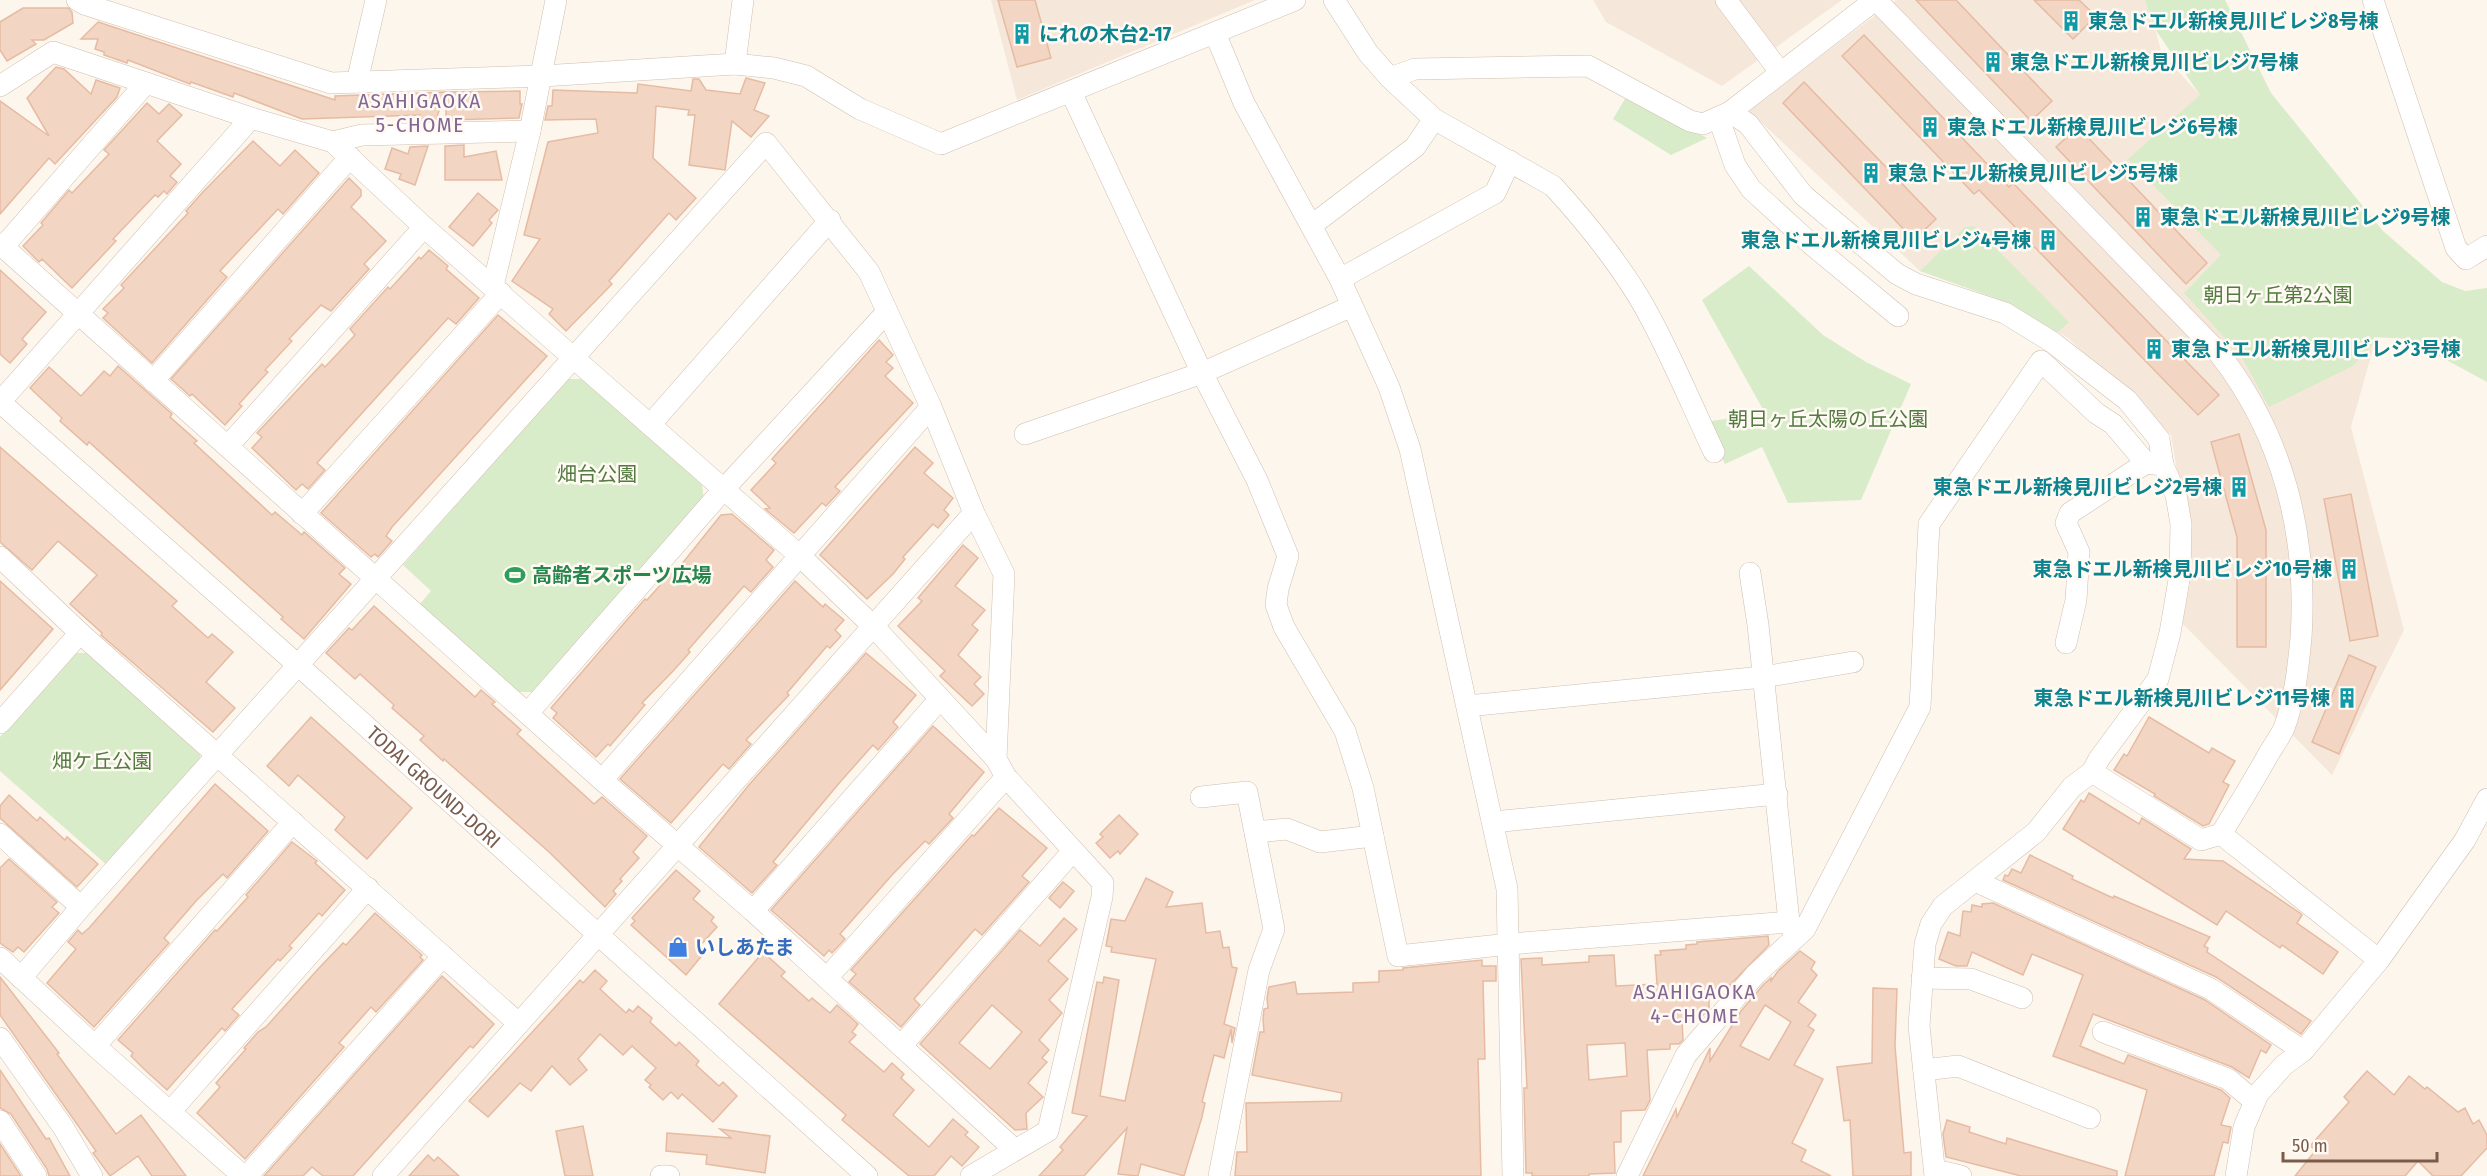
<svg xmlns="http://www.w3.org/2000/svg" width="2487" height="1176" viewBox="0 0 2487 1176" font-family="'Fira Sans Condensed','Noto Sans JP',sans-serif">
  <rect width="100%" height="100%" fill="#fdf6ec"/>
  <g fill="#f5e8da">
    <polygon points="991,0 1255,0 1017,100"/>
    <polygon points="1593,0 1842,0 1722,86 1606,22"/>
    <polygon points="1896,0 2147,0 2162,54 2200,95 2357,282 2375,342 2351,427 2404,630 2332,775 2182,623 2193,568 2171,435 2068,338 2009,303 1920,271 1748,110"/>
  </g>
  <g fill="#d8ecc9">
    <polygon points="2145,0 2225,0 2271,93 2383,231 2442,282 2465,291 2487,288 2487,382 2408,339 2374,337 2375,342 2353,366 2269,407 2241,356 2184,293 2221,255 2128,159 2200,95 2155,29"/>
    <polygon points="1628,94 1707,138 1671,155 1613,119"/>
    <polygon points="1974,226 2069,322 2056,334 2009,303 1920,271 1965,227"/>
    <polygon points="1749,266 1823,335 1866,362 1911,384 1861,500 1788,503 1762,447 1725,464 1705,422 1765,413 1702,300"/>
    <polygon points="568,379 584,379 702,485 704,500 533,692 516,692 419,605 431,591 403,565"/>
    <polygon points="71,653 91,653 200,747 200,765 108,866 0,771 0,737"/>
  </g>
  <g fill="#f3d5c3" stroke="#e6bba3" stroke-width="1.5" fill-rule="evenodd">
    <polygon points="998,0 1035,0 1051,58 1017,67"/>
    <polygon points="1916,0 1956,0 2052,101 2031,121"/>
    <polygon points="2034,0 2079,0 2096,16 2073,39"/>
    <polygon points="23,8 68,8 72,12 73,23 44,40 32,40 36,44 7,61 0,50 0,22"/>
    <polygon points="98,22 335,100 335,96 445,92 436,120 418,121 420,115 302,119 234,93 233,97 191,82 190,84 128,60 127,63 104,55 104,52 95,49 98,39 81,39"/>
    <polygon points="1864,35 2009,187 2013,183 2219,395 2198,415 1979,190 1974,194 1842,56"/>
    <polygon points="56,67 64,69 91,94 96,80 120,88 117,97 55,164 49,158 0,214 0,101 49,136 27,98"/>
    <polygon points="746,78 765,83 754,110 769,116 751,137 732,121 725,170 689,165 695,115 688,115 689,110 656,106 653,158 696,198 676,220 669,213 609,281 612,284 566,331 549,314 553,309 512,281 540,239 524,235 548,142 598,133 596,119 545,120 548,106 552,106 553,90 637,93 638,84 691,91 693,79 699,79 706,90 740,94"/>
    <polygon points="1804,82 1936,219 1914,240 1783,103"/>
    <polygon points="520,91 520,104 522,104 519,118 446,120 446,92"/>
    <polygon points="147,103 159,114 169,104 182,115 157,141 181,164 170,176 177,182 167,194 164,191 158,197 155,195 113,239 116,241 72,288 42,259 39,262 23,246 43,225 41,223 69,190 72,193 109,154 104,150"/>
    <polygon points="2078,127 2207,263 2186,284 2056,147"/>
    <polygon points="253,141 280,166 295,150 319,173 283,214 278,209 220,271 227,277 152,363 103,318 108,313 103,309 124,288 121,285 188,213 186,211 202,193"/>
    <polygon points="464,145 464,157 496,151 502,180 445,180 445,146"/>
    <polygon points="428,146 415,185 399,179 401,174 385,169 392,148 408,154 410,147"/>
    <polygon points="349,178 361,190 361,196 351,207 386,241 364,264 369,269 331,311 321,305 289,339 292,341 265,370 268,372 239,404 242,406 225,425 192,394 190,396 171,379"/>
    <polygon points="478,193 498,210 489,220 492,223 473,246 449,227"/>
    <polygon points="429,250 448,266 446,269 479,298 456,324 448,318 317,463 325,470 308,489 302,484 296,490 252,448 262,437 257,433 322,364 325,367 355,335 350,329 388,287 390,289 419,257 421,259"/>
    <polygon points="0,270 46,312 22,339 27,344 10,363 0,354"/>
    <polygon points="498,315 547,356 392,527 386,536 392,541 378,557 375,554 371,557 321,513"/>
    <polygon points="879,340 893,355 886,362 893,368 885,376 913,403 835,487 840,491 826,506 822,503 794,533 765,509 770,508 751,490 776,463 772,459"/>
    <polygon points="118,366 172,414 170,417 197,441 194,443 272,515 275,512 302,535 304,532 345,568 339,574 351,584 304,639 281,619 283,617 89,442 87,445 60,421 62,418 30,388 49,367 81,396 104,371 110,376"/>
    <polygon points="2239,434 2266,530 2266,647 2237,647 2237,537 2211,442"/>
    <polygon points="0,447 177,601 172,606 208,638 212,634 233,652 206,682 235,708 213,732 101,635 102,633 70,604 97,575 58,541 32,570 0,542"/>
    <polygon points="915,447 933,463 924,473 953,498 944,510 949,515 938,528 933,524 903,557 905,559 893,574 867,599 820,555"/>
    <polygon points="2351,494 2378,636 2350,641 2324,499"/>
    <polygon points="732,514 774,550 766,560 773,567 751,592 744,586 688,650 690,652 674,670 642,703 645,705 610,746 608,744 596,757 553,718 557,713 551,708 645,599 647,600 671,573 673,575 721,515"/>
    <polygon points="963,545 978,558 955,586 985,610 972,625 978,630 958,655 981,677 974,684 984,694 972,706 940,676 945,671 898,626 922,601 918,598"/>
    <polygon points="0,581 53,629 0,690"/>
    <polygon points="795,581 823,607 825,604 844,620 835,630 841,636 830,648 827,646 787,693 789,695 746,740 751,744 729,769 723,764 671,823 620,779"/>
    <polygon points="374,606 475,697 481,690 495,702 492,704 521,730 517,734 594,804 602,797 647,836 633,852 639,858 620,879 622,881 613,891 616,894 605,907 549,852 444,759 443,761 420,740 424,736 392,708 394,705 360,674 355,679 326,653 349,628 352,630"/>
    <polygon points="866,653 916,695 893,722 898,727 878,750 873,745 841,781 773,862 777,865 752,893 699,847 748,786"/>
    <polygon points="2349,655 2376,667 2339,754 2312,742"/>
    <polygon points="311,717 412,808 367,859 335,830 345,817 298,775 289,786 267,766"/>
    <polygon points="2149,717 2209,753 2212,748 2235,761 2223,782 2229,785 2209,824 2203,826 2154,796 2155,794 2114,770 2124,754 2127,756"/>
    <polygon points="933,726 984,772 949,814 953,818 929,844 925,841 892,875 840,934 845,939 832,953 829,950 824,956 771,910"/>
    <polygon points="215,784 268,831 227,878 223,874 196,901 164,938 169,943 94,1027 47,983 76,949 68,942 78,930 82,934 89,928"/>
    <polygon points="2089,793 2139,824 2142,818 2191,849 2184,859 2223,861 2300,913 2302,915 2297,923 2338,952 2323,974 2282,945 2280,948 2226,911 2217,925 2063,829 2081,800 2084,802"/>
    <polygon points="9,795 37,821 40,817 65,840 67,837 98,864 77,887 0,818 0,806"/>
    <polygon points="999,808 1047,848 1022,876 1029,882 982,935 975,929 914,999 920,1005 901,1027 849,982 856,974 851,970 972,835 974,836"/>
    <polygon points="1119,815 1138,834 1120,854 1118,851 1110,858 1096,843 1103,837 1100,834"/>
    <polygon points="292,842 317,861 315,863 345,890 322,916 319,913 289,946 292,948 280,961 278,959 232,1009 239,1015 225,1031 222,1028 167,1090 144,1069 131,1056 133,1053 118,1040 215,930 217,931 248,897 246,895"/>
    <polygon points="2030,855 2073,876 2072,879 2113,898 2114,896 2210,937 2204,946 2208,948 2207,952 2311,1021 2301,1034 2216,977 2003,880 2005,875 2008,876 2012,869 2021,873"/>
    <polygon points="9,859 57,902 52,907 59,913 24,952 18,947 13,952 0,943 0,868"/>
    <polygon points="676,870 700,891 693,899 714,917 711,921 717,927 698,948 704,953 686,975 631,925 635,921 632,918"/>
    <polygon points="1146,878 1173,892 1166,907 1202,903 1206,933 1220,931 1223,948 1229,947 1232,967 1237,968 1224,1024 1235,1028 1232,1043 1231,1029 1224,1058 1214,1055 1202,1102 1205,1103 1202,1117 1184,1176 1141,1164 1138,1176 1118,1174 1127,1128 1084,1176 1039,1176 1063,1150 1060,1147 1087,1116 1072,1113 1097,982 1103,983 1104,977 1119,980 1100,1096 1125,1101 1156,959 1111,952 1112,947 1106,946 1111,919 1125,921"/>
    <polygon points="1063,882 1074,891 1060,908 1049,898"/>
    <polygon points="1993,903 2205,1000 2271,1045 2266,1053 2261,1050 2249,1078 2232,1067 2093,1014 2080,1046 2124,1064 2128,1055 2221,1090 2230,1098 2221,1125 2231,1127 2228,1143 2223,1142 2214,1176 2125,1176 2147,1090 2053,1056 2083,975 2032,954 2023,975 1972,952 1967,966 1956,966 1939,959 1948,932 1960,936 1963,911 1971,912 1972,905 1982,907 1982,904"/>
    <polygon points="375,913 422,955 420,957 423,960 376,1012 371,1007 339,1043 344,1047 245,1159 197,1113 220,1087 216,1083 246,1049 244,1048 258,1032 266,1027 319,968 343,943 346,945"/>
    <path d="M1064,918L1077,929L1048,961L1068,979L1049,1000L1062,1013L1039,1040L1049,1050L1042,1058L1047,1062L1028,1083L1043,1097L1026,1113L1027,1129L1015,1130L920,1044L1020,930L1040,946ZM992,1005L1022,1032L990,1069L959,1043Z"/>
    <path d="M1768,936L1769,945L1727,988L1709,989V1008L1700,1019L1682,1020L1683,1040L1679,1044H1670V1049L1647,1050L1650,1100L1645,1110L1621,1111V1142H1614L1615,1173L1589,1174V1176H1532V1173H1526L1524,1088H1527L1521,959L1542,958V965L1589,962V956L1614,955L1616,986L1657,984L1655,955H1661L1660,951L1686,949V945L1697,944V942ZM1625,1043L1627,1076L1589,1080L1587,1045Z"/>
    <path d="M1800,951L1815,962L1811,969L1817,975L1798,1002L1816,1015L1808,1026L1814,1030L1794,1065L1823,1079L1792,1143L1806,1150L1801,1161L1831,1176H1643L1676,1109L1677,1117L1710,1048V1061L1741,1011L1764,984L1771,978V981L1778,971ZM1765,1005L1791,1022L1769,1060L1740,1046Z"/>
    <polygon points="763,952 785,972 781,976 809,1001 812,998 830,1013 837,1005 858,1024 852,1032 856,1035 849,1042 884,1072 892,1063 904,1074 901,1078 914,1090 893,1115 929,1147 953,1119 968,1132 965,1135 979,1147 962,1166 951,1156 934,1176 909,1176 842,1120 846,1115 719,1004"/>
    <polygon points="1482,960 1482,966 1496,966 1496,981 1483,981 1485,1059 1478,1059 1481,1176 1235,1176 1237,1152 1247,1152 1246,1103 1341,1101 1342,1093 1252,1075 1260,1032 1264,1032 1263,1019 1264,1009 1268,1008 1267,998 1269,987 1295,982 1297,994 1353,992 1353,983 1379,982 1379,971 1403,970 1403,968"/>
    <polygon points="595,970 607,981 600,989 626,1013 629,1009 633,1012 638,1006 652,1018 650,1022 676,1046 679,1042 699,1061 696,1065 719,1086 723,1082 737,1096 713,1122 682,1094 678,1099 671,1092 663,1100 649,1087 651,1085 645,1080 656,1068 632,1046 623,1055 600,1034 578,1059 587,1070 570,1085 552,1066 531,1091 520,1083 488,1117 469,1101 580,980 583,983"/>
    <polygon points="442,976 494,1024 473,1048 470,1046 353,1176 323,1176 312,1167 303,1176 264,1176"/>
    <polygon points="0,977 59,1053 57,1054 116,1134 141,1115 186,1176 152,1176 138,1156 110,1176 93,1153 96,1151 0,1015"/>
    <polygon points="1873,988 1897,989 1895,1046 1904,1153 1911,1152 1911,1176 1853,1176 1850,1120 1844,1121 1837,1067 1872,1063"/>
    <polygon points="0,1070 46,1139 49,1138 70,1176 49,1176 47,1169 11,1114 0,1108"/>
    <polygon points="2367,1071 2394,1095 2409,1076 2425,1089 2427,1087 2458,1112 2465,1108 2473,1124 2479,1120 2487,1135 2487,1148 2461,1176 2433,1176 2418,1161 2405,1176 2295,1176 2316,1150 2310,1146 2349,1102 2344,1097"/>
    <polygon points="1947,1120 1970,1127 1969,1132 2006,1144 2007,1138 2033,1146 2117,1171 2117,1176 2021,1176 1946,1157 1943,1134"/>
    <polygon points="583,1126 593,1176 565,1176 556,1131"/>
    <polygon points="720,1129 770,1136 765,1173 706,1164 707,1155 666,1151 667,1133 731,1138"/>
    <polygon points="0,1144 21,1176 0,1176"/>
    <polygon points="428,1155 434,1161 438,1157 459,1176 409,1176"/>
  </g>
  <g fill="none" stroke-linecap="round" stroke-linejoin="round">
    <g stroke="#d1beb0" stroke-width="22">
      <g id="minor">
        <polyline points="77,0 84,4 331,83 542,76 735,64 774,68 806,76 860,109 941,144 1295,0"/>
        <path d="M1334,0L1368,53L1390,78L1434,119L1553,186C1587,223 1628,274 1651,319C1674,362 1693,408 1714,452"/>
        <polyline points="1726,0 1780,72"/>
        <path d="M1876,0L2218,352C2283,435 2308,534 2301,638C2298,668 2295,699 2284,728C2280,737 2273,746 2268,755C2253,782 2237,808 2221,834L2379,960"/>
        <polyline points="2373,0 2456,248 2466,259 2487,246"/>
        <polyline points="1215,33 1244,103 1340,279 1389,387 1410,449 1507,889 1513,1176"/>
        <polyline points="735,64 743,0"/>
        <polyline points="1390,78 1415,69 1588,66 1690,121 1703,124 1730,112 1875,0"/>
        <polyline points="357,82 376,0"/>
        <polyline points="0,86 53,52 251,118 333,142 424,227 800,556 874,627 996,759 1006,777 1103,883 1102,897 1048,1131 971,1176"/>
        <polyline points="1071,92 1202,373 1257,480 1288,556 1278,589 1276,605 1284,627 1345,731 1363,788 1398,956 1509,944 1789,922"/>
        <polyline points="1730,112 1748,124 1803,195 1897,274 1916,284 2005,313 2052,342 2127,400 2159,439 2163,465"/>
        <polyline points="1719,119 1735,165 1751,189 1811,244 1898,316"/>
        <polyline points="333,142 362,135 530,131"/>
        <polyline points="1312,225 1415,147 1434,119"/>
        <polyline points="0,244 602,780 753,911 1015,1150"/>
        <polyline points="3,247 146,83"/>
        <polyline points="1340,279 1495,193 1510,161"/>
        <polyline points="493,286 530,131 556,0"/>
        <polyline points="153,381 350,157"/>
        <path id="s1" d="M0,402L299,666L867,1176"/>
        <polyline points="0,402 251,118"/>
        <polyline points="650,425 830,220"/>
        <polyline points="1025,434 1202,373 1352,306"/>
        <polyline points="228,446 424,227"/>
        <polyline points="302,514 501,293"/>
        <polyline points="0,557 80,633 518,1023"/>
        <polyline points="1750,573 1758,625 1789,922 1794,934"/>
        <polyline points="2066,643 2076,600 2079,552 2066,523 2070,513 2146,463"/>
        <polyline points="1467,706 1763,677 1853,662"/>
        <polyline points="528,713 723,490 886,313"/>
        <polyline points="0,723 80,633"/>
        <polyline points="2092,772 2201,840 2221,834"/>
        <polyline points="602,780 931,407"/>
        <polyline points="1201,797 1247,792 1274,929 1259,970 1219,1176"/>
        <polyline points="1493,822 1777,794"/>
        <polyline points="1255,832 1287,829 1320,842 1373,836"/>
        <polyline points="0,834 81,907"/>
        <polyline points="1975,881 2211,989 2303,1051"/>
        <polyline points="753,911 940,699"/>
        <polyline points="0,958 95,1046 243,1176"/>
        <polyline points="21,978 81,907 766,143 869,272 931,407 974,513 1004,574 996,759"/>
        <polyline points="827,978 1006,777"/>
        <polyline points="1922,978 1971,979 2022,998"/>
        <polyline points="2103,1032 2228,1079 2254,1101"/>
        <polyline points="0,1038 63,1127 92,1176"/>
        <polyline points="95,1046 293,822"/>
        <polyline points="901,1046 1072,852"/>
        <polyline points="1924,1070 1958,1066 2090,1118"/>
        <polyline points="170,1112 368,888"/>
        <polyline points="0,1121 36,1176"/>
        <polyline points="1935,1170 1961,1176"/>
        <polyline points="247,1176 443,956"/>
        <polyline points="383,1176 974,513"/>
        <polyline points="661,1176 669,1176"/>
        <polyline points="1627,1176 1686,1055 1755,975 1805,929 1920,707 1929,524 2041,361 2096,413 2113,424 2146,463 2163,465 2176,495 2181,524 2180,574 2170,633 2158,679 2099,759 2092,772 2072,787 2036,832 1943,906 1931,924 1925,944 1919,1026 1935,1176"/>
        <polyline points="2236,1176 2244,1127 2258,1094 2284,1065 2303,1051 2379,960 2465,840 2487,799"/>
      </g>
    </g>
    <use href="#minor" stroke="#fff" stroke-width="21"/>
  </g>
  <defs>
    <g id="building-bare" transform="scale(1.62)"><path d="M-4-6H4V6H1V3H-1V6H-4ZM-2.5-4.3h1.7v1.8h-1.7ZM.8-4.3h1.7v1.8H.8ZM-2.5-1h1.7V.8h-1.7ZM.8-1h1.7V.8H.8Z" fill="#0f9aa8" stroke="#fffaf3" stroke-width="2.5" paint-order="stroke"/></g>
    <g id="stadium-bare" transform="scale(1.62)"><path d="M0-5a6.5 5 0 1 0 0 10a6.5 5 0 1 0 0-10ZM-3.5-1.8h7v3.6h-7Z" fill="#2e9e5b" stroke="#fffaf3" stroke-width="2.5" paint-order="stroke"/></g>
    <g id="shop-bare" transform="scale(1.62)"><path d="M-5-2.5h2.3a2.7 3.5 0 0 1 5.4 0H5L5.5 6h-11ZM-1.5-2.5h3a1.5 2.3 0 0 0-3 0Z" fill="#3f7fe0" stroke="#fffaf3" stroke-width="2.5" paint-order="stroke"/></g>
  </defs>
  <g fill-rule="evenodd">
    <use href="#building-bare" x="2071" y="21"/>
    <use href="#building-bare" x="1022" y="34"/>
    <use href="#building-bare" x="1993" y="62"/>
    <use href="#building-bare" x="1930" y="127"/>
    <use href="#building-bare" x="1871" y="173"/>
    <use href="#building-bare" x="2143" y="217"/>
    <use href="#building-bare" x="2048" y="240"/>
    <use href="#building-bare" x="2154" y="349"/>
    <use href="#building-bare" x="2239" y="487"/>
    <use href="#building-bare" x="2349" y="569"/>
    <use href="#stadium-bare" x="515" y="575"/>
    <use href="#building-bare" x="2347" y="698"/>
    <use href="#shop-bare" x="678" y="947"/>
  </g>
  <g text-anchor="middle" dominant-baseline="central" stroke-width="5" stroke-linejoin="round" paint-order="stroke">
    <g font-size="20" font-weight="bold" fill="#0d838f" stroke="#fffaf3" text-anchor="start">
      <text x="2088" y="21">東急ドエル新検見川ビレジ8号棟</text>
      <text x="1039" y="34">にれの木台2-17</text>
      <text x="2010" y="62">東急ドエル新検見川ビレジ7号棟</text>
      <text x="1947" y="127">東急ドエル新検見川ビレジ6号棟</text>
      <text x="1888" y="173">東急ドエル新検見川ビレジ5号棟</text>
      <text x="2160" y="217">東急ドエル新検見川ビレジ9号棟</text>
      <text x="2031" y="240" text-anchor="end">東急ドエル新検見川ビレジ4号棟</text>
      <text x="2171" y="349">東急ドエル新検見川ビレジ3号棟</text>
      <text x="2222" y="487" text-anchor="end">東急ドエル新検見川ビレジ2号棟</text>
      <text x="2332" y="569" text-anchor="end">東急ドエル新検見川ビレジ10号棟</text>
      <text x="2330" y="698" text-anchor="end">東急ドエル新検見川ビレジ11号棟</text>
    </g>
    <g font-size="20" fill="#537a41" stroke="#fffaf3">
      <text x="2278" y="295">朝日ヶ丘第2公園</text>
      <text x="1828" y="419">朝日ヶ丘太陽の丘公園</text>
      <text x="597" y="474">畑台公園</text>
      <text x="102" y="761">畑ケ丘公園</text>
    </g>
    <g font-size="20" font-weight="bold" fill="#27864d" stroke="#fffaf3" text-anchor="start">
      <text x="532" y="575">高齢者スポーツ広場</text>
    </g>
    <g font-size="20" fill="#7a5c4d" stroke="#fffaf3">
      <text stroke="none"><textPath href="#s1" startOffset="580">TODAI GROUND-DORI</textPath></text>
    </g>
    <g font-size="20" font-weight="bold" fill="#366cbe" stroke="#fffaf3" text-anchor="start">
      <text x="695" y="947">いしあたま</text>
    </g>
    <g font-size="21" letter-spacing="1.5" fill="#846695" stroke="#fffaf3">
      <text x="420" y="101">ASAHIGAOKA<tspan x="420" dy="24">5-CHOME</tspan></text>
      <text x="1695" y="992">ASAHIGAOKA<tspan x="1695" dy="24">4-CHOME</tspan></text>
    </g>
  </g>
  <path d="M2283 1152v9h154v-9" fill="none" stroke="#7a5c4d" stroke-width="3"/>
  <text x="2292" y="1152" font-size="18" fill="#7a5c4d" stroke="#fffaf3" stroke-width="4.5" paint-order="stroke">50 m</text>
</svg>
